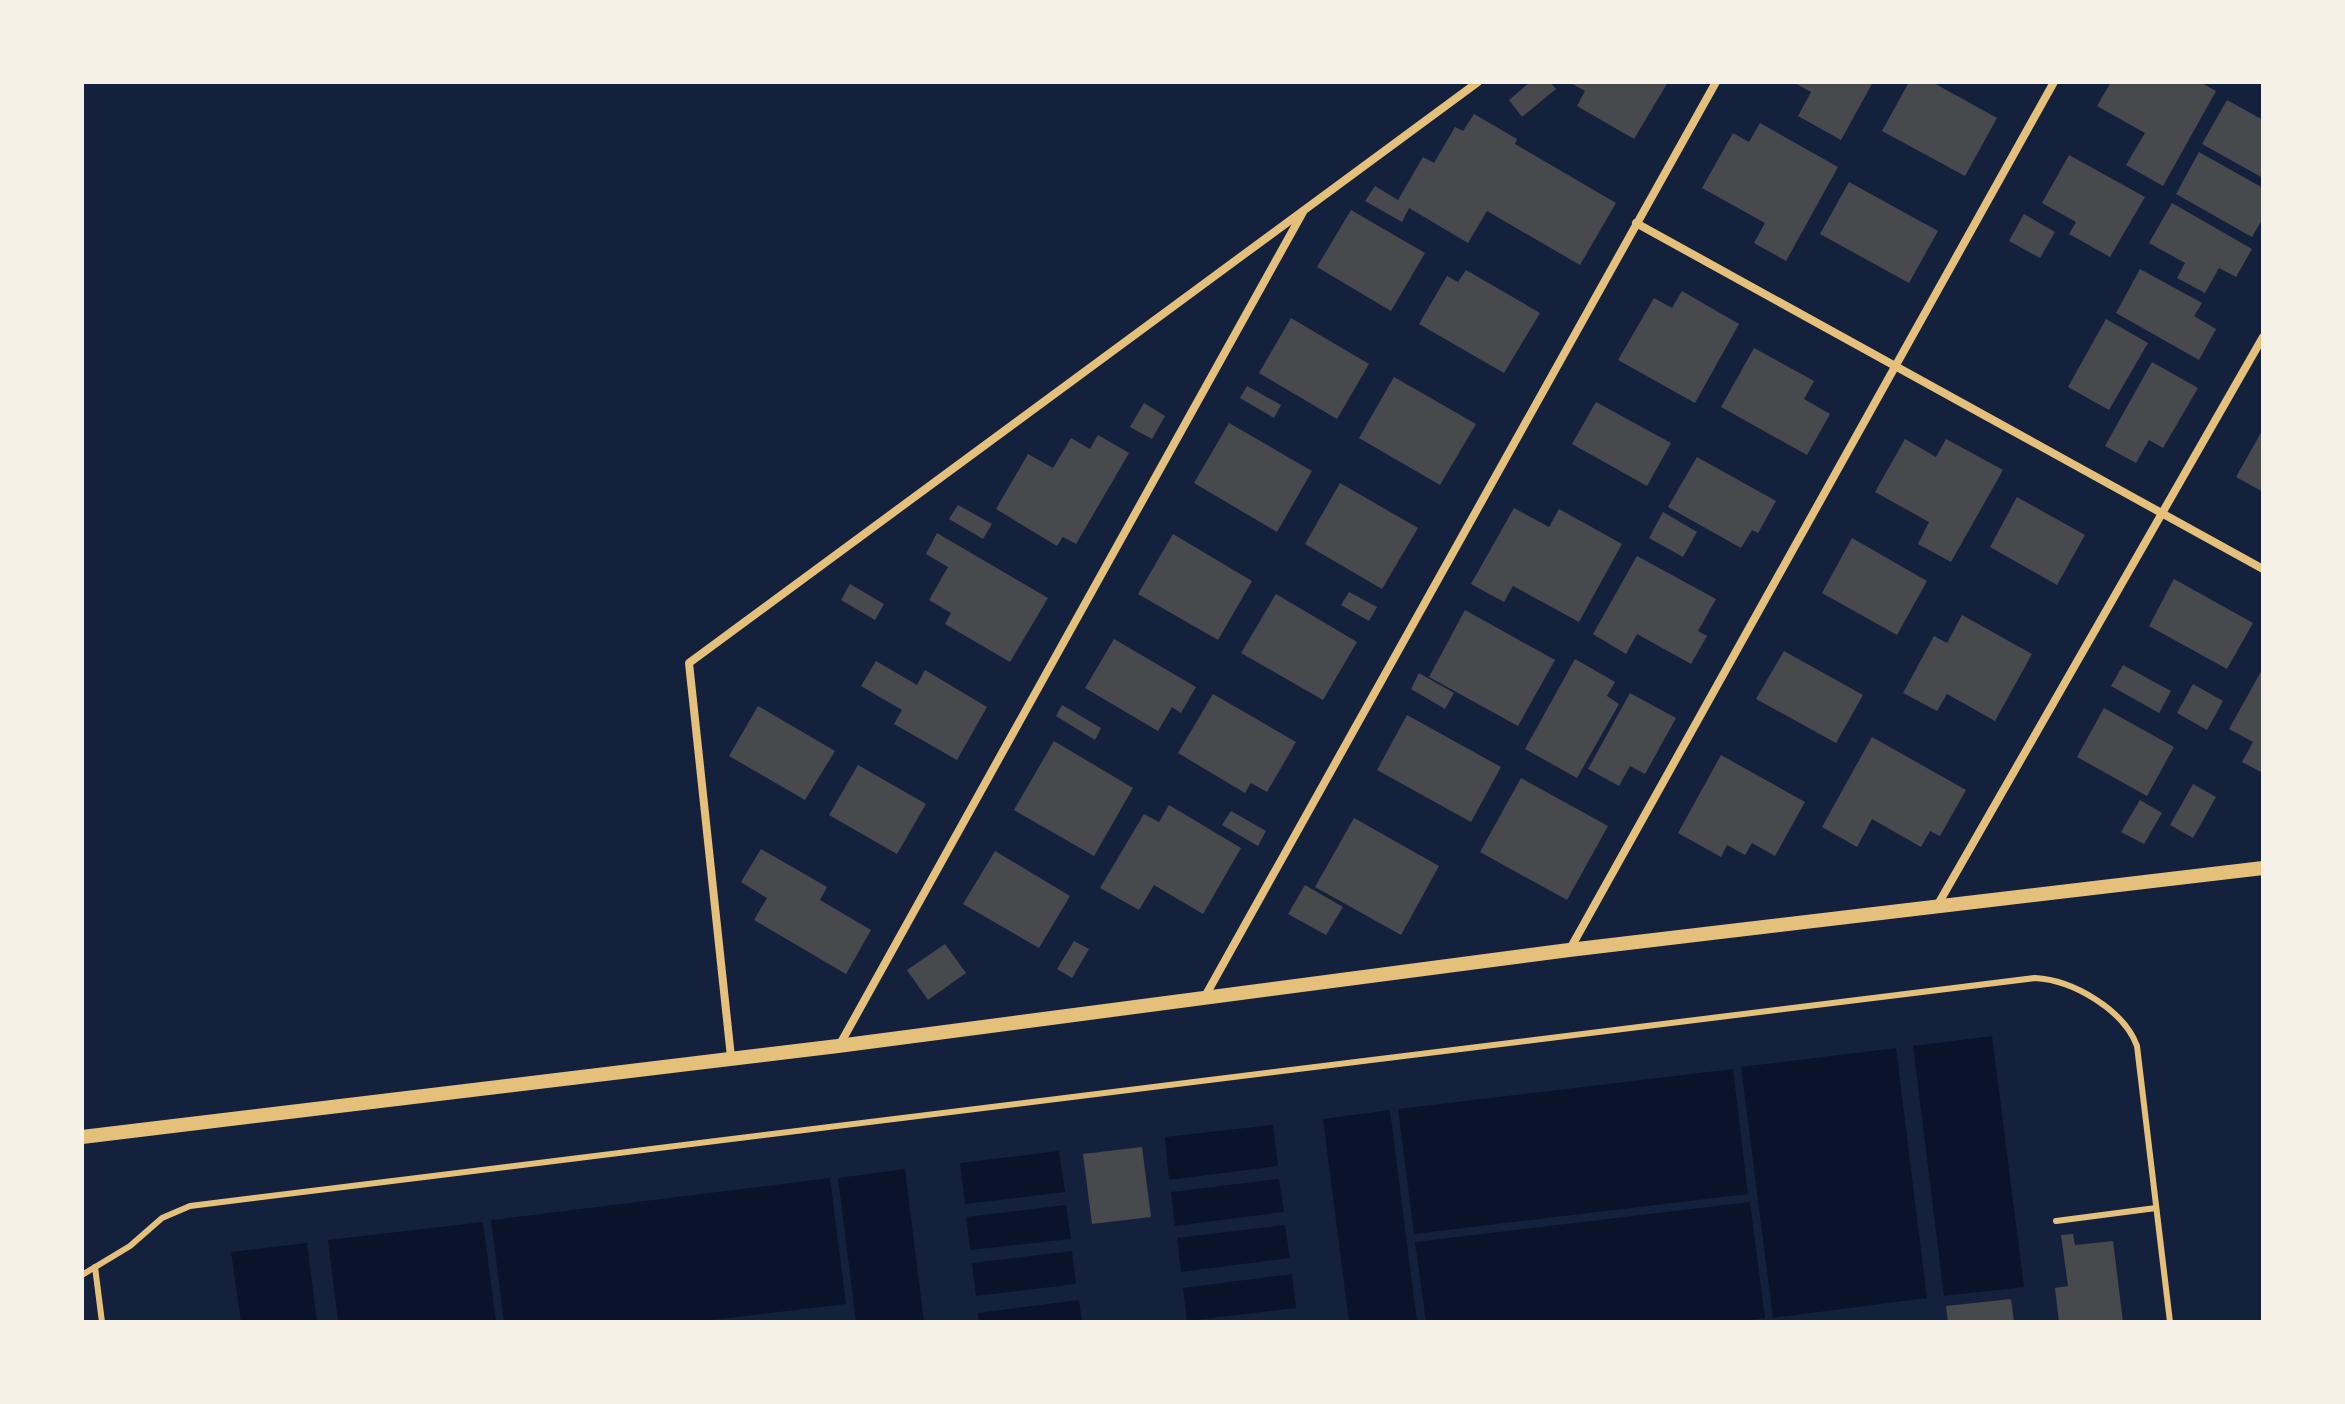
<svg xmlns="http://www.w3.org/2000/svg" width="2345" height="1404" viewBox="0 0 2345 1404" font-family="'Sofia Sans Condensed',sans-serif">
  <rect width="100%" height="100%" fill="#14213d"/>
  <g fill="#0b132b">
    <polygon points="1992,1036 2024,1287 1944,1296 1913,1046"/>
    <polygon points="1896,1048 1927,1298 1773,1318 1741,1067"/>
    <polygon points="1733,1069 1748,1194 1414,1234 1398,1109"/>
    <polygon points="1390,1110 1417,1322 1349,1322 1323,1119"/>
    <polygon points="1273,1125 1278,1166 1169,1180 1165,1137"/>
    <polygon points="1059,1151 1065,1192 965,1204 960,1163"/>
    <polygon points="905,1169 924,1322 856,1322 838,1178"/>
    <polygon points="830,1178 846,1304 696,1322 504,1322 491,1220"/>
    <polygon points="1279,1179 1284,1212 1175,1226 1171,1192"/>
    <polygon points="1750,1202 1765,1318 1735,1322 1426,1322 1415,1242"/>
    <polygon points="1066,1205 1071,1239 970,1250 966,1217"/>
    <polygon points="483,1222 496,1322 338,1322 328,1240"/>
    <polygon points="1285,1225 1290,1258 1181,1272 1177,1238"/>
    <polygon points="307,1243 317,1322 241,1322 231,1252"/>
    <polygon points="1072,1251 1076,1284 976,1296 972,1263"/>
    <polygon points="1292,1274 1296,1308 1187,1321 1183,1288"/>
    <polygon points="1079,1300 1082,1322 979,1322 978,1313"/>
  </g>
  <g fill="#48494c">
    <polygon points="1530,82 1550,82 1556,89 1522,117 1509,100"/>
    <polygon points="1569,82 1668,82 1634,139 1577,106 1585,91"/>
    <polygon points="1793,82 1873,82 1841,140 1798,116 1811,92"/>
    <polygon points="1909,82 1932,82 1997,118 1965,176 1882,131"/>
    <polygon points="2111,82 2200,82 2216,91 2163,186 2126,165 2145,133 2097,106"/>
    <polygon points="2227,100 2263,120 2263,178 2202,144"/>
    <polygon points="1474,114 1517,139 1515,144 1616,203 1580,265 1487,211 1468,243 1409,208 1402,222 1365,201 1375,186 1398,200 1423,157 1434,163 1455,127 1463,131"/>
    <polygon points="1760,123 1838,167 1786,261 1754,243 1765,223 1702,188 1733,133 1749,142"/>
    <polygon points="2199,152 2263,188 2263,218 2252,237 2176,194"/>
    <polygon points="2069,155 2145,197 2110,257 2069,234 2076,222 2042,203"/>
    <polygon points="1849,182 1938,231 1909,283 1820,234"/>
    <polygon points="2172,203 2252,249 2236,277 2219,268 2205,293 2177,278 2185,263 2149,243"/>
    <polygon points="1351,210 1425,253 1391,311 1317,267"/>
    <polygon points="2024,214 2055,232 2040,258 2009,241"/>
    <polygon points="2140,269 2202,303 2194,316 2216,329 2199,360 2116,313"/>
    <polygon points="1466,270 1540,313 1504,373 1419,324 1447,276 1458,282"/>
    <polygon points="1682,291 1739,324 1695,403 1618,360 1654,298 1672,308"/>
    <polygon points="1291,318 1369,364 1337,419 1259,373"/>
    <polygon points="2106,319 2148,343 2109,410 2068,387"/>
    <polygon points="1754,348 1814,381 1804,399 1830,414 1807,455 1721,407"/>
    <polygon points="2152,362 2198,388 2163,448 2149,440 2136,463 2105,446"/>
    <polygon points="1394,377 1476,424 1440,485 1359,438"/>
    <polygon points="1247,386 1281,405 1274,418 1240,398"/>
    <polygon points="1596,402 1671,443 1647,486 1572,444"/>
    <polygon points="1144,403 1165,416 1152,439 1130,427"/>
    <polygon points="1229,423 1312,471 1277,532 1194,483"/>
    <polygon points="2263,429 2263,492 2236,477"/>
    <polygon points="1098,435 1129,453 1076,544 1063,537 1057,546 996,509 1028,454 1053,468 1071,438 1090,449"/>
    <polygon points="1905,439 1936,457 1946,439 2003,470 1951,562 1918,544 1929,522 1875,492"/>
    <polygon points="1697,457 1776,501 1758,533 1752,530 1741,548 1668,507"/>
    <polygon points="1340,483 1418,528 1382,589 1305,544"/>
    <polygon points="2017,497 2085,535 2057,585 1990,547"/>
    <polygon points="958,505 992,524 983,539 949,519"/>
    <polygon points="1514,508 1549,527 1559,509 1622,544 1579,622 1513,586 1504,602 1471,584"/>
    <polygon points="1663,512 1697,532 1683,557 1649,538"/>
    <polygon points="937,533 1048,598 1010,662 945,624 951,613 929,600 948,567 926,554"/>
    <polygon points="1173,534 1252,581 1218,640 1138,594"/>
    <polygon points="1852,538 1927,581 1897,635 1822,593"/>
    <polygon points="1637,556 1716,599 1698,631 1707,636 1691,664 1637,634 1626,654 1593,634"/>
    <polygon points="2174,579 2253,623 2227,669 2149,626"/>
    <polygon points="850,584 884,604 875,620 841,600"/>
    <polygon points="1349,592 1377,607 1369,621 1341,605"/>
    <polygon points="1276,594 1357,642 1323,700 1241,653"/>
    <polygon points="1465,610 1555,660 1518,726 1429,677"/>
    <polygon points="1962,615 2032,654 1995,721 1947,694 1937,711 1903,693 1934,636 1947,643"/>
    <polygon points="1114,639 1196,687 1181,713 1172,707 1158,731 1085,688"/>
    <polygon points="1784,651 1863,695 1836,743 1756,699"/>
    <polygon points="1575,659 1615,682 1607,696 1619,704 1577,778 1525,749"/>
    <polygon points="876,661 917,685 925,670 987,707 957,760 894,724 902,710 861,686"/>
    <polygon points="2123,665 2171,691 2159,713 2111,686"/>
    <polygon points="2263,668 2263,773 2242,762 2253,742 2229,729"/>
    <polygon points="1419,673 1454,693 1445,709 1411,689"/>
    <polygon points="2193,684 2223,701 2207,730 2177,713"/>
    <polygon points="1630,693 1676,718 1645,774 1630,766 1619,786 1588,769"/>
    <polygon points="1213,694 1296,742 1267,792 1251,783 1245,793 1178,753"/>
    <polygon points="1062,705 1101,728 1095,740 1056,716"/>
    <polygon points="758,706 835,751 805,800 729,756"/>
    <polygon points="2104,708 2174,747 2147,796 2077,757"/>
    <polygon points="1407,715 1501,767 1471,822 1377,770"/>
    <polygon points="1872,737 1966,790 1940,836 1930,831 1921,847 1872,819 1857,847 1822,827"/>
    <polygon points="1054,741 1133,788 1094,856 1014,810"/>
    <polygon points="1721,755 1805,802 1775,856 1752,843 1745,855 1727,845 1721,857 1678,833"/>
    <polygon points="858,765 926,804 897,854 829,815"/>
    <polygon points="1521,778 1608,826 1567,900 1480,852"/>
    <polygon points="2193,784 2216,797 2193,838 2170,825"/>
    <polygon points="2140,800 2162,813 2144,844 2121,832"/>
    <polygon points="1169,805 1241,848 1203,914 1154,885 1139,910 1100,888 1144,814 1159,822"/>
    <polygon points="1231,811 1266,831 1258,846 1222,825"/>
    <polygon points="1354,818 1439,866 1401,935 1315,887"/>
    <polygon points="761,849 827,887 820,900 871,930 846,974 754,920 767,898 741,882"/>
    <polygon points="995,851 1070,896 1039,948 963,904"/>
    <polygon points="1305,885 1343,907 1326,935 1288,914"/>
    <polygon points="1074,941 1089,949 1072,978 1057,969"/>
    <polygon points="945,944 966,973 928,1000 907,970"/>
    <polygon points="1142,1147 1151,1217 1092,1224 1083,1154"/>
    <polygon points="2073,1234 2075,1245 2113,1241 2123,1322 2059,1322 2055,1288 2068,1286 2061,1235"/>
    <polygon points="2011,1299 2014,1322 1948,1322 1946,1306"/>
  </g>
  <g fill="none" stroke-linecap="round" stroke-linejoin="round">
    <g stroke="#e5c07b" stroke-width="6">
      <polyline points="2056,1221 2156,1208"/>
      <polyline points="95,1267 102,1322"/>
      <path d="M82,1275L130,1246L162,1218L190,1206L2035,978C2073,980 2124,1010 2137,1046L2170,1322"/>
    </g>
    <g stroke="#e5c07b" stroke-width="8">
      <polyline points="1636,223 2263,569"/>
      <polyline points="1937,906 2263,337"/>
      <polyline points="1570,949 2054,82"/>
      <polyline points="1203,1000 1716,82"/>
      <polyline points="839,1046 1303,212"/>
      <polyline points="731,1057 689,663 1478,82"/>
    </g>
    <polyline stroke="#e5c07b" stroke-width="14" points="82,1137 838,1046 1569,950 2263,868"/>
  </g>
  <rect width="2345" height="1404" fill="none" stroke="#f6f1e7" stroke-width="168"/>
</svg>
